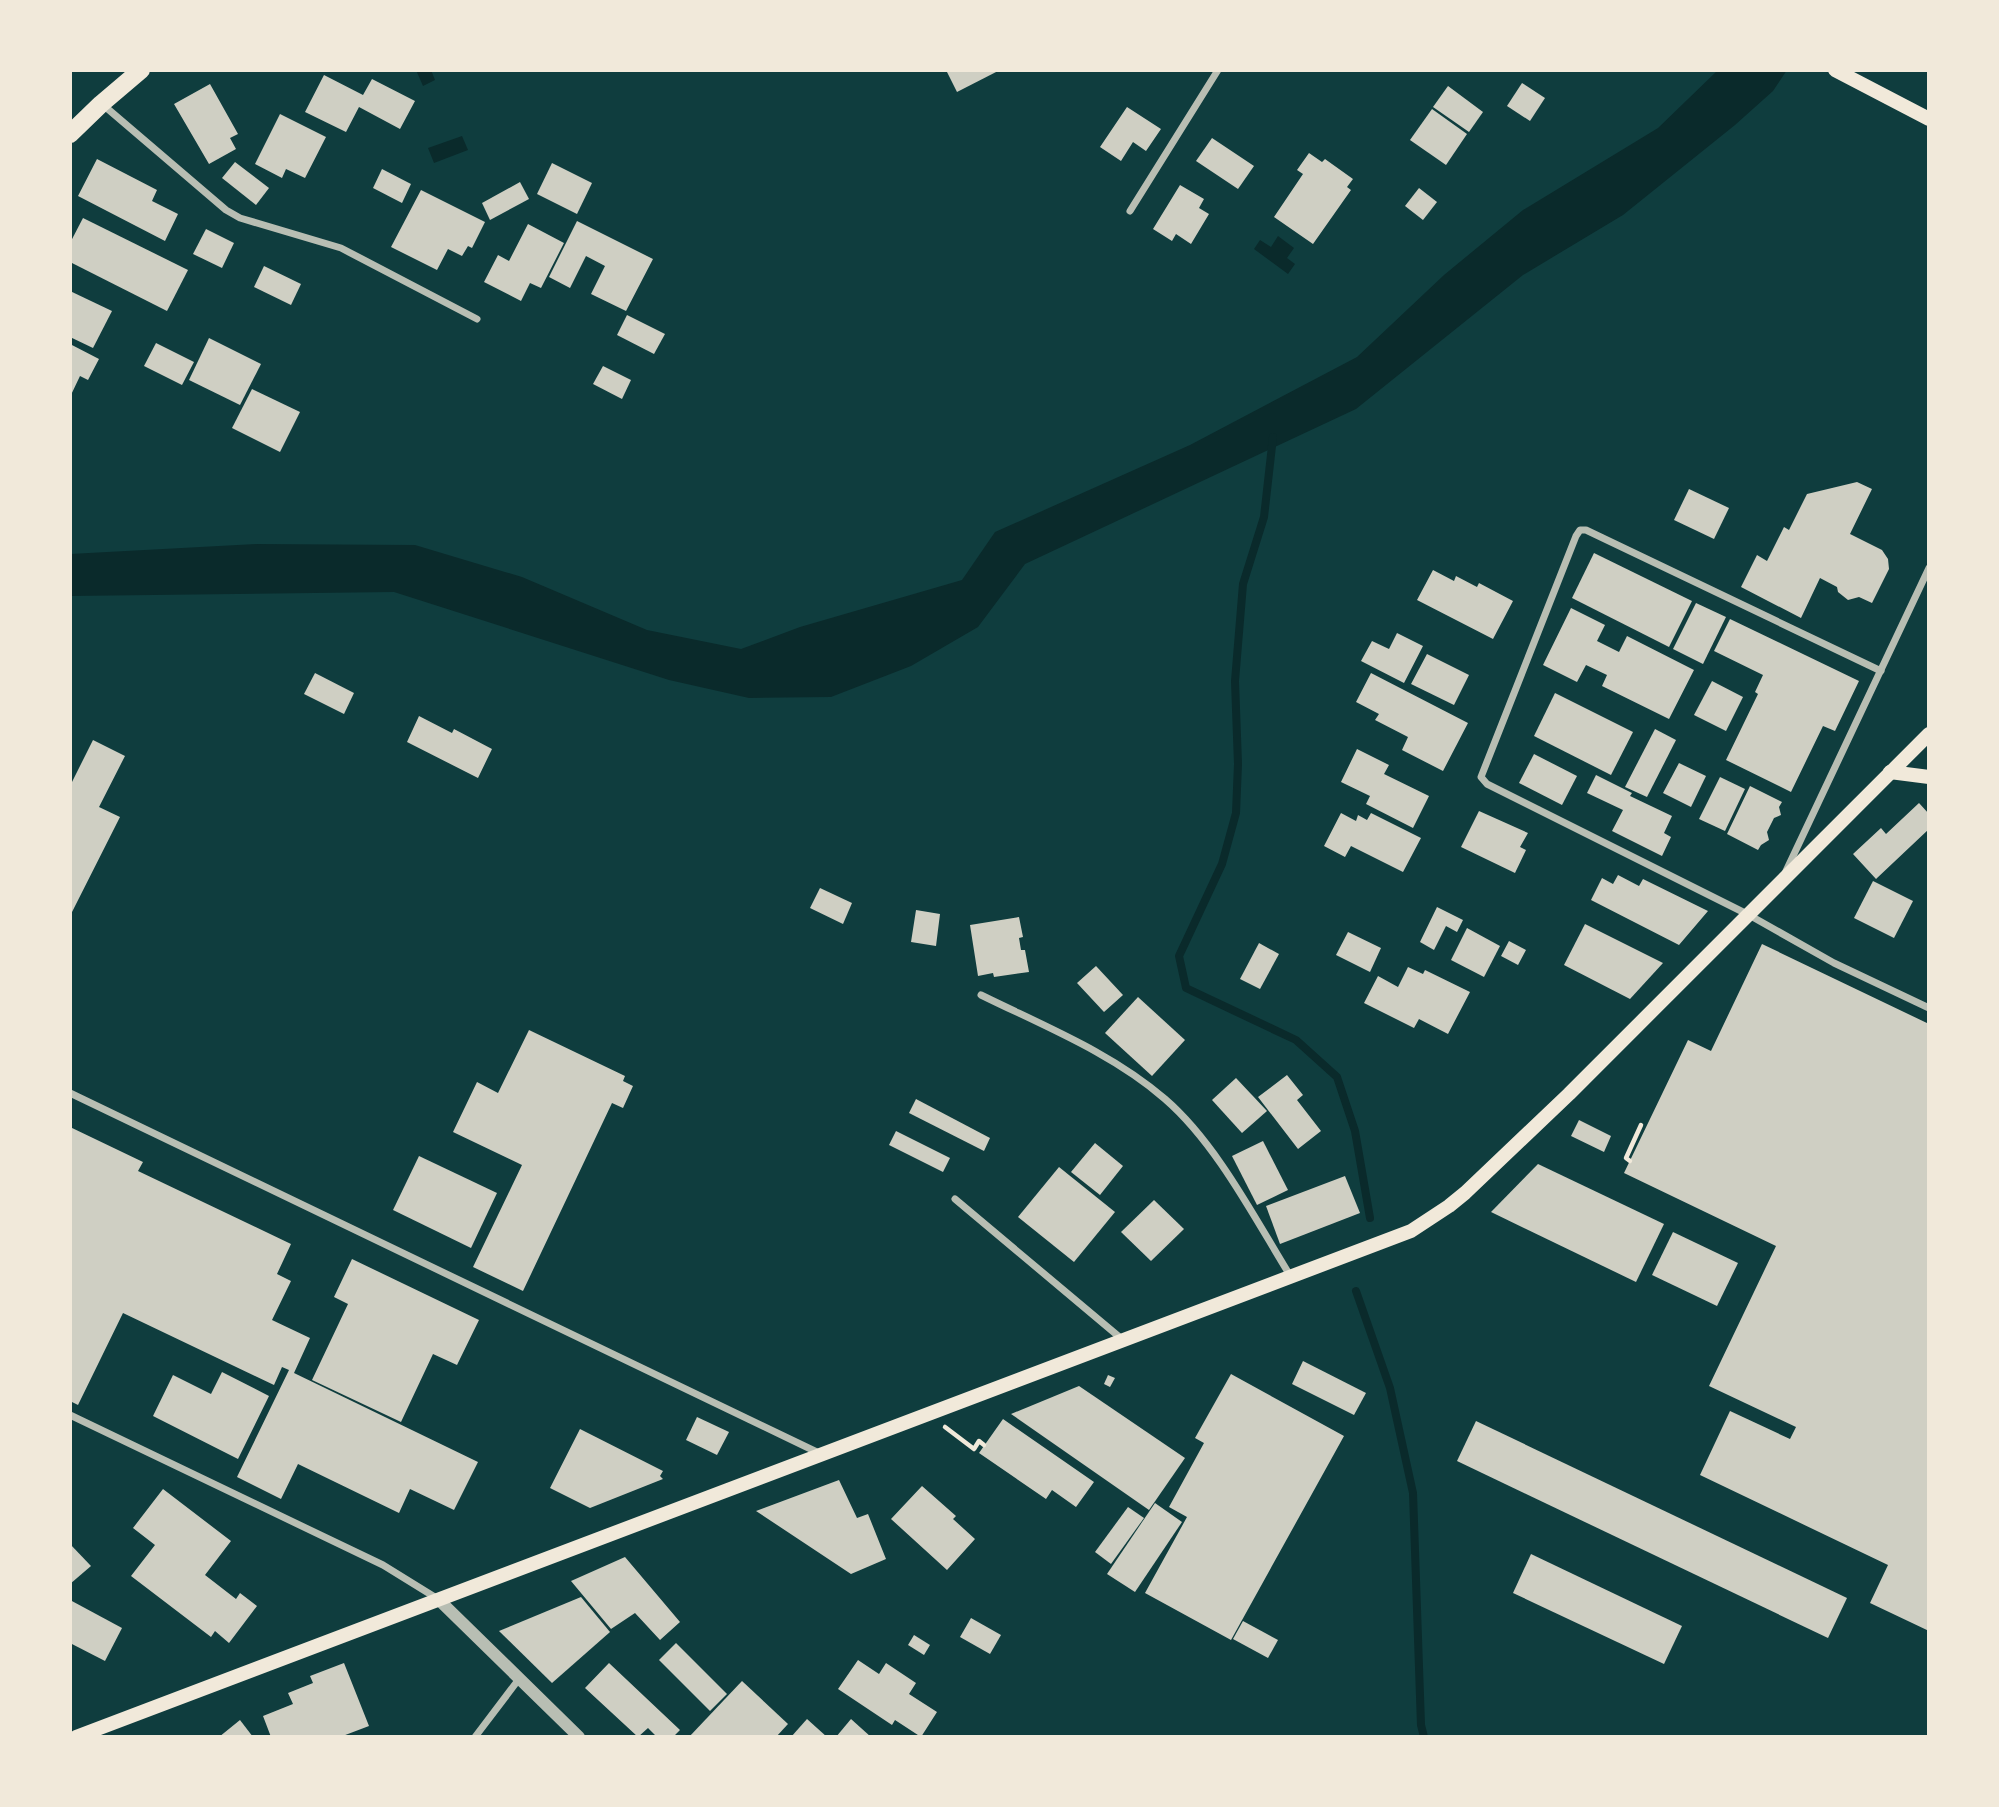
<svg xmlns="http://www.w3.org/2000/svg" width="1999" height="1807" viewBox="0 0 1999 1807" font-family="'Titillium Web',sans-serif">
  <rect width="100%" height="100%" fill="#0f3d3e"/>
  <g fill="#0a2a2b">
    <polygon points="416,70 431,70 435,80 423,86"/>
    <polygon points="1718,70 1787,70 1773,91 1735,125 1623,215 1523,275 1356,409 1025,564 978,627 911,666 831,697 749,698 669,680 394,592 70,596 70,554 256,544 415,545 522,577 647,630 741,649 800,627 962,580 995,532 1190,445 1357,357 1444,275 1523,210 1658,128"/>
    <polygon points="462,136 468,150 434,163 428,148"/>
    <polygon points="1278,236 1294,248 1287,258 1295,264 1288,274 1254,249 1260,240 1271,247"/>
  </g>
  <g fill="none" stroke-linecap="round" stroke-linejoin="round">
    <g stroke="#0a2a2b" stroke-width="8">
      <polyline points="1273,437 1264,517 1243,584 1235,681 1238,764 1236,813 1222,864 1179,956 1186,988 1296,1040 1337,1077 1355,1131 1370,1218"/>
      <polyline points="1356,1291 1390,1388 1413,1493 1421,1725 1424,1737"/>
    </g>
  </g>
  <g fill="#cfcfc3">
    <polygon points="946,70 1000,70 957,92"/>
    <polygon points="324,75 363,95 372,79 415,101 400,129 359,107 346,132 305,112"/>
    <polygon points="1522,83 1545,98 1530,121 1507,106"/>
    <polygon points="210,84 238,134 230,138 236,149 209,164 174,104"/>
    <polygon points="1448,86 1483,112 1469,132 1433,107"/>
    <polygon points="1127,107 1161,129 1146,151 1133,142 1121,161 1100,147"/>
    <polygon points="1432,109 1467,134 1446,165 1410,140"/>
    <polygon points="280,114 326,137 305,178 286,169 282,178 255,164"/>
    <polygon points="1212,138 1254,166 1238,189 1196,161"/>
    <polygon points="1309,153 1322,162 1325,159 1353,179 1347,187 1351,190 1313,244 1274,217 1303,174 1297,170"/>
    <polygon points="97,159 157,190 152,201 178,214 165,241 78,196"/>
    <polygon points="235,162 269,188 256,205 222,178"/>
    <polygon points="552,163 592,183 577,214 537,194"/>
    <polygon points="382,169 411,184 402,203 373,188"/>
    <polygon points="520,182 529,199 490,220 482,203"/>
    <polygon points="1180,185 1204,199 1199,208 1209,214 1191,244 1176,234 1172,241 1153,229"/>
    <polygon points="1419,188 1437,202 1423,220 1405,206"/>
    <polygon points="421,190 485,222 472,248 468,246 462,256 448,249 437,270 391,247"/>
    <polygon points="83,218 188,270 167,311 70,262 70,243"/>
    <polygon points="577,221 653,259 626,311 591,294 605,266 586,256 570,288 549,277"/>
    <polygon points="528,224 564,243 541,288 530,283 521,301 484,282 498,255 509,261"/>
    <polygon points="206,229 234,243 222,268 193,254"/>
    <polygon points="264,266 301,284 291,305 254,287"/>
    <polygon points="70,291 112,311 93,348 70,337"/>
    <polygon points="627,315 665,334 654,354 617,335"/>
    <polygon points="209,338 261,364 240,405 189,380"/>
    <polygon points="156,343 194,362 182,385 144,366"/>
    <polygon points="70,344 99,359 88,380 80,376 70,397"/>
    <polygon points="603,366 631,380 622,399 593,384"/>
    <polygon points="252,389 300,412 280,452 232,428"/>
    <polygon points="1857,482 1872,489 1850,534 1882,550 1888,559 1889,569 1872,603 1859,597 1848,600 1838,592 1837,587 1820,578 1801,618 1741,587 1757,555 1767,561 1784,527 1789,530 1807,494"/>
    <polygon points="1689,489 1729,508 1714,539 1674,520"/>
    <polygon points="1594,553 1692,601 1669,647 1572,598"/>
    <polygon points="1433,570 1454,581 1456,576 1477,587 1479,583 1513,601 1493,639 1417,600"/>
    <polygon points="1696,603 1726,617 1703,664 1673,649"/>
    <polygon points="1571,608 1605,625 1597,641 1619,652 1627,636 1694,670 1669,719 1602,686 1607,675 1586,665 1577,682 1543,665"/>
    <polygon points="1730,619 1859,681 1835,731 1823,726 1791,792 1726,760 1758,694 1755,692 1763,675 1714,651"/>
    <polygon points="1397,633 1423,646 1404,683 1361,661 1372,641 1389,649"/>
    <polygon points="1427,654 1469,675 1454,705 1411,684"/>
    <polygon points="315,673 354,693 344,714 304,694"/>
    <polygon points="1371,673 1468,723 1443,771 1402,750 1408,737 1375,720 1379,714 1356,702"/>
    <polygon points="1712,681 1743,697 1726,731 1694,715"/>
    <polygon points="1555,693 1633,732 1611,775 1534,736"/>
    <polygon points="419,716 452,733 454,729 492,749 478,778 407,742"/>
    <polygon points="1655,729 1676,740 1647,797 1625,787"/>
    <polygon points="93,740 125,756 99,807 120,817 70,916 70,786"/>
    <polygon points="1357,749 1389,765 1384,774 1429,796 1413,828 1366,804 1370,796 1341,782"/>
    <polygon points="1534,754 1577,776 1562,805 1519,783"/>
    <polygon points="1679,763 1706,776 1691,807 1663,793"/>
    <polygon points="1596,775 1632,793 1630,796 1672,816 1664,833 1671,837 1662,856 1612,831 1623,810 1587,793"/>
    <polygon points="1720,777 1745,789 1725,831 1699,819"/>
    <polygon points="1750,786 1782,802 1779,807 1781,815 1774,818 1767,832 1769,840 1761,845 1758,850 1727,834"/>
    <polygon points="1919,803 1929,814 1929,829 1876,879 1853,854 1881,828 1886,834"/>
    <polygon points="1479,811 1528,833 1520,847 1526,850 1515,873 1461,847"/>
    <polygon points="1341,813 1356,821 1358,815 1367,820 1371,813 1421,838 1403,872 1351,846 1345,857 1324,846"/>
    <polygon points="1618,875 1639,886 1643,879 1708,911 1679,945 1591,900 1602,878 1613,884"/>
    <polygon points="1873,881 1913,901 1894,938 1854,918"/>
    <polygon points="820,888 852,903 843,924 810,908"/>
    <polygon points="1437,907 1463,920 1457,932 1446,926 1434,950 1420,942"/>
    <polygon points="916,910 940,914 936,946 911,942"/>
    <polygon points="1019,917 1023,937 1019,938 1021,950 1025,950 1029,972 994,977 993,973 978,976 970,925"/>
    <polygon points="1585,924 1663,963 1630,999 1564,965"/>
    <polygon points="1467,928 1500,946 1484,977 1451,960"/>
    <polygon points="1348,932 1381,948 1370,972 1336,955"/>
    <polygon points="1509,941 1526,950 1518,965 1501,956"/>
    <polygon points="1259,943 1279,954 1260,989 1240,979"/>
    <polygon points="1762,944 1929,1024 1929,1631 1870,1603 1888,1565 1700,1475 1730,1411 1790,1439 1796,1427 1709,1386 1776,1246 1624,1173 1688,1040 1711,1051"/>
    <polygon points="1096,966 1123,995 1104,1012 1077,983"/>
    <polygon points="1408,967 1423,974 1425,970 1470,992 1448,1034 1419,1019 1414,1028 1364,1003 1378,976 1398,987"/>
    <polygon points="1138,997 1185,1040 1152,1076 1105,1033"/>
    <polygon points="529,1030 625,1076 623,1081 633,1086 623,1108 612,1103 523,1291 473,1267 522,1165 453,1132 477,1082 498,1093"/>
    <polygon points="1287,1075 1303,1095 1297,1100 1321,1131 1298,1149 1258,1097"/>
    <polygon points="1236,1078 1267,1111 1242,1133 1212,1100"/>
    <polygon points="916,1099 990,1138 984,1151 909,1113"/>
    <polygon points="1579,1120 1611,1136 1604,1152 1571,1136"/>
    <polygon points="70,1127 143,1162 138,1171 291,1244 277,1274 291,1281 272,1320 310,1338 294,1373 478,1462 454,1510 410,1489 399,1513 298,1464 281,1499 237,1477 289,1370 282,1367 274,1385 123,1313 78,1405 70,1401"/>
    <polygon points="896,1131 950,1158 943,1172 889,1145"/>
    <polygon points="1263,1141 1288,1190 1257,1205 1232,1156"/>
    <polygon points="1095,1143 1123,1166 1100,1195 1071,1172"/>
    <polygon points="419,1156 497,1193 471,1248 393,1210"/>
    <polygon points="1538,1164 1664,1224 1636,1282 1491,1212"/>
    <polygon points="1059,1167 1115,1212 1074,1262 1018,1217"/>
    <polygon points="1345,1176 1360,1213 1280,1244 1266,1206"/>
    <polygon points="1154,1200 1184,1229 1151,1261 1121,1232"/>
    <polygon points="1673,1232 1738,1263 1717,1306 1652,1275"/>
    <polygon points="352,1259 479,1320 457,1365 433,1354 401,1422 312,1380 348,1304 334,1297"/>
    <polygon points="1303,1361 1366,1393 1354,1415 1292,1384"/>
    <polygon points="222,1372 269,1396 238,1459 153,1416 173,1375 211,1394"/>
    <polygon points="1231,1374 1344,1436 1231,1640 1145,1593 1187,1517 1169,1507 1204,1443 1195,1438"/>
    <polygon points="1108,1375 1115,1378 1110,1387 1104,1384"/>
    <polygon points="1079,1386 1185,1458 1149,1510 1011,1414"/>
    <polygon points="697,1417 729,1432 717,1455 686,1440"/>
    <polygon points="1003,1419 1094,1482 1076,1507 1052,1490 1046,1499 979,1453"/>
    <polygon points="1476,1421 1847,1598 1828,1638 1457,1461"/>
    <polygon points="580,1429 663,1471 660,1476 663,1479 590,1508 550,1488"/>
    <polygon points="839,1480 857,1518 868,1514 886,1559 851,1574 756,1511"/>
    <polygon points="922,1486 956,1516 953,1519 975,1539 947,1570 891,1519"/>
    <polygon points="163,1489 231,1541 205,1575 236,1599 240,1593 257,1606 229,1643 215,1631 211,1637 131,1576 155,1545 133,1528"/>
    <polygon points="1155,1503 1182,1522 1135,1592 1107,1574"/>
    <polygon points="1128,1507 1144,1518 1111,1564 1095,1552"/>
    <polygon points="70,1544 91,1566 70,1584"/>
    <polygon points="1531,1554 1682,1626 1664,1664 1513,1593"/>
    <polygon points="625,1557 680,1622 660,1640 635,1613 611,1629 571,1581"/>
    <polygon points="581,1597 610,1632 552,1683 499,1631"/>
    <polygon points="70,1600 122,1628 105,1661 70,1643"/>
    <polygon points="971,1618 1001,1635 990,1654 960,1637"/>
    <polygon points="1243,1621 1278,1640 1268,1658 1233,1639"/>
    <polygon points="914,1635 930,1645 924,1655 908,1645"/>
    <polygon points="676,1643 727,1694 710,1711 659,1660"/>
    <polygon points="858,1660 879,1674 886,1663 916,1683 909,1694 937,1712 921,1737 895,1720 892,1725 838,1689"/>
    <polygon points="344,1663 369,1726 340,1737 271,1737 263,1716 293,1704 288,1693 313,1683 310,1676"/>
    <polygon points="609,1663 680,1730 673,1737 657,1737 648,1728 638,1737 585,1688"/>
    <polygon points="742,1681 788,1724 776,1737 689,1737"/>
    <polygon points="807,1719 827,1737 791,1737"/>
    <polygon points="851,1719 871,1737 836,1737"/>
    <polygon points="240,1720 253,1737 219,1737"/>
  </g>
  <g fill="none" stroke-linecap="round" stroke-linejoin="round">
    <g stroke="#f1e9da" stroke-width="4.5">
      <polyline points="1630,1161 1626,1158 1641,1125"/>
      <polyline points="945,1427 974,1449 979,1441 984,1445"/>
    </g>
    <g stroke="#b8beb3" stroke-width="7">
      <polyline points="102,104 226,210 240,218 341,248 477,319"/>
      <polyline points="1130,211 1218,70"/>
      <polyline points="1881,671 1586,530 1580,530 1576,536 1481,777 1487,784 1749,915 1834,963 1929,1008"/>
      <polyline points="1786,871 1929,568"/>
      <path d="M981,995C1044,1026 1112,1053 1165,1099C1217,1144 1255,1219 1291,1277"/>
      <polyline points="70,1093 821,1454"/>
      <polyline points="955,1199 1123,1340"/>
      <polyline points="70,1415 383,1565 438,1599"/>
      <polyline points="475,1737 519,1679"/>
    </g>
    <polyline stroke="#b8beb3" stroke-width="12" points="438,1599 579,1737"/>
    <g stroke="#f1e9da" stroke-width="14">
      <polyline points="1835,70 1929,119"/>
      <polyline points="1890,772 1929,777"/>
      <polyline points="76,1737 1411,1231 1449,1206 1465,1193 1569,1094 1929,734"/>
    </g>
    <polyline stroke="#f1e9da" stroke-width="18" points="70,134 101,104 141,70"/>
  </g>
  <rect width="1999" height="1807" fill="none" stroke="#f1e9da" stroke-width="144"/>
</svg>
